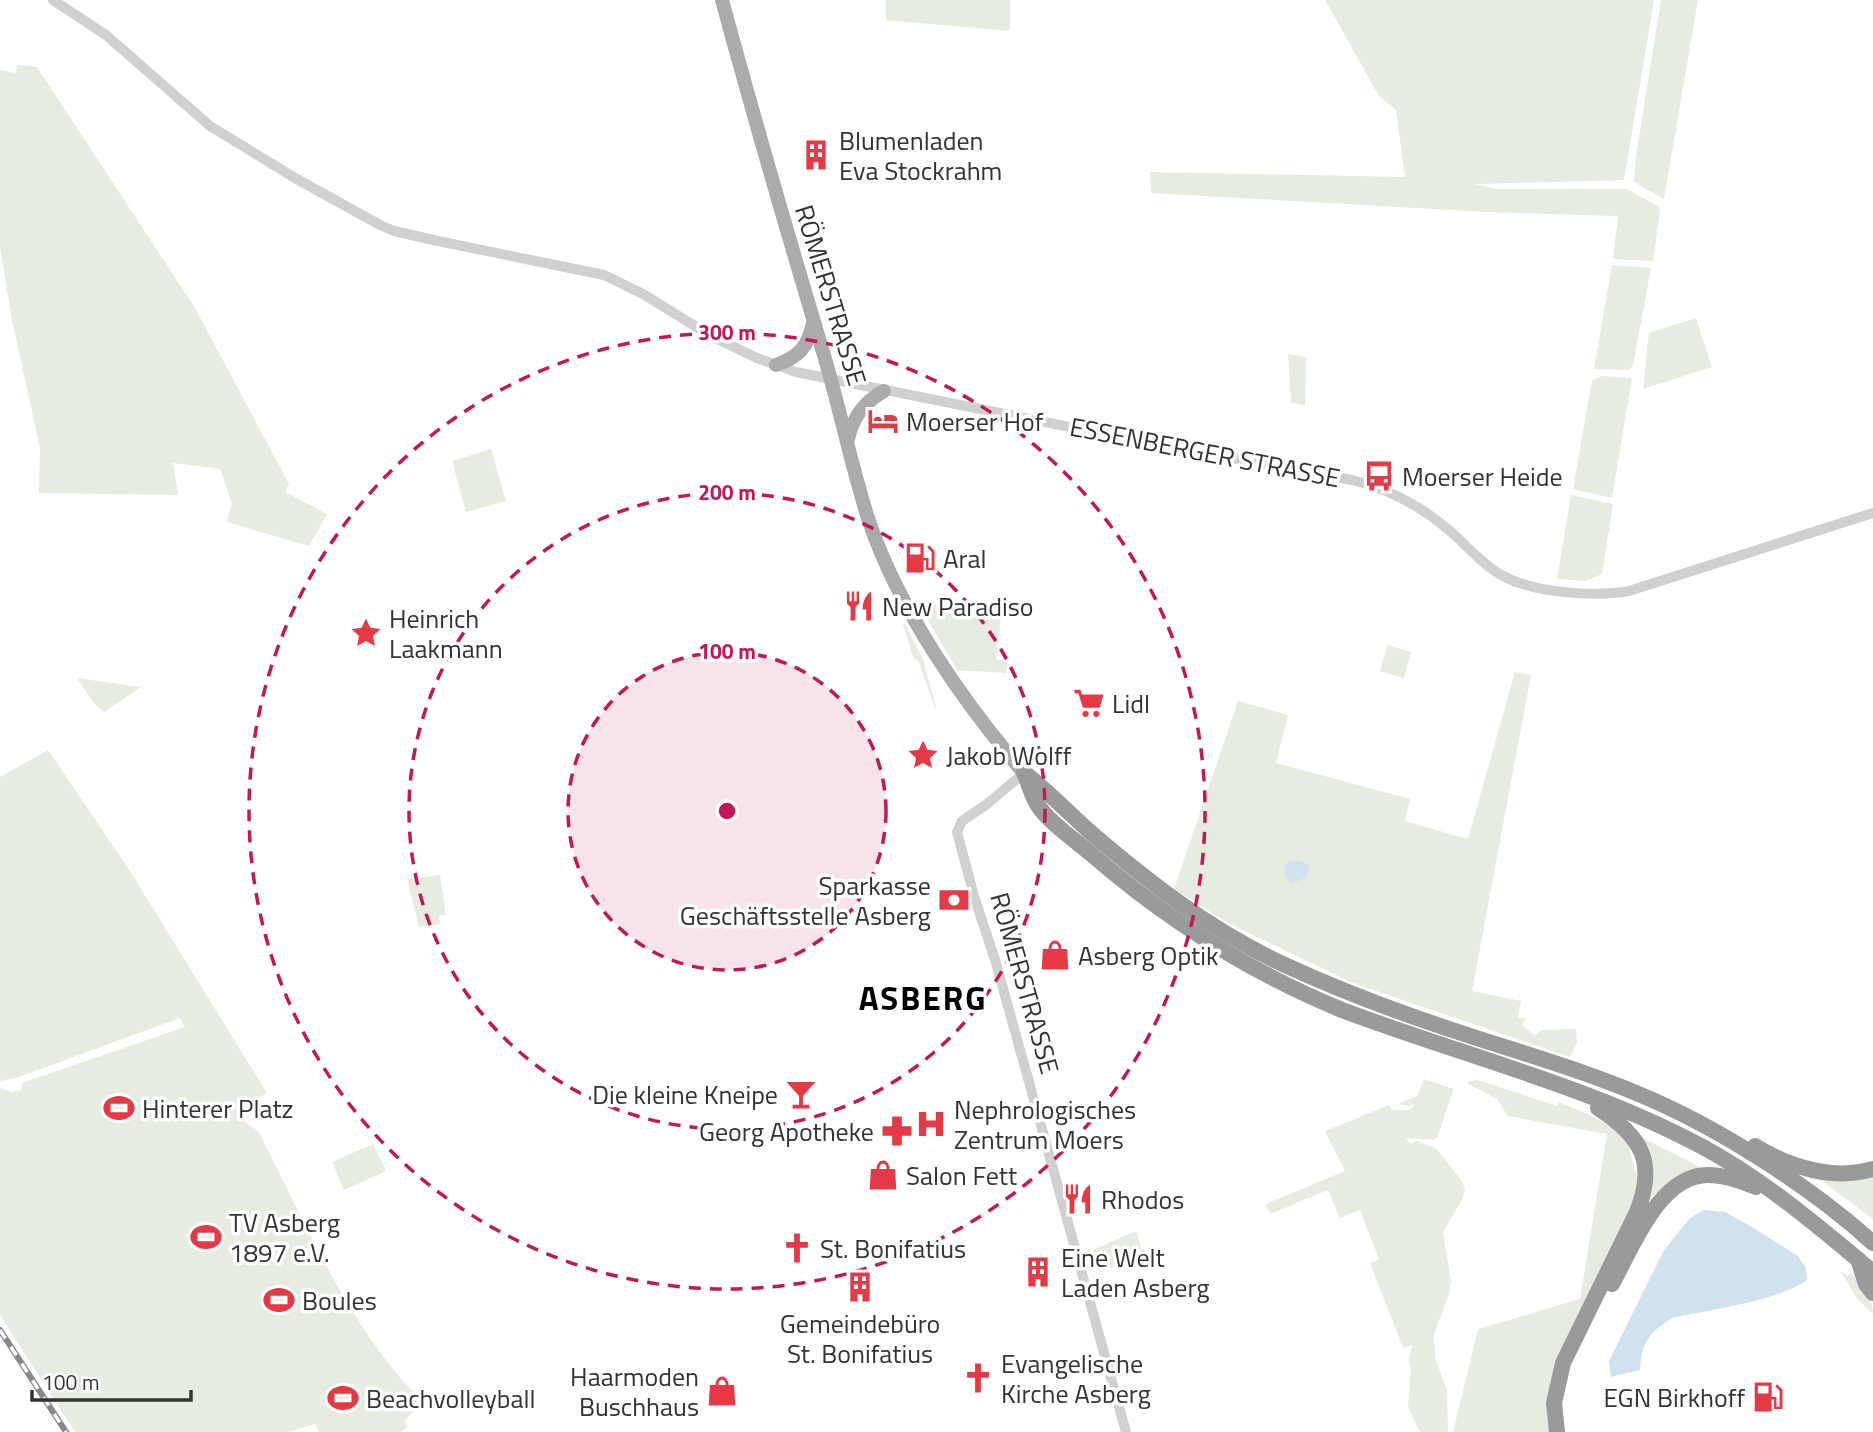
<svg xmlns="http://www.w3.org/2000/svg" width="1873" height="1432" viewBox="0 0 1873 1432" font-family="'Titillium Web',sans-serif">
  <rect width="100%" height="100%" fill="#fff"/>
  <g fill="#e6ecdf">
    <polygon points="886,0 1010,0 1010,31 886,20"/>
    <polygon points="1325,0 1654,0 1624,180 1475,184 1497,189 1627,189 1658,206 1660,212 1653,261 1613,259 1618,216 1487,212 1151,193 1150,172 1405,177 1396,110 1379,96"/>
    <polygon points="1661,0 1698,0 1664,199 1634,182 1636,156"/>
    <polygon points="17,65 37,67 195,308 289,484 285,492 327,514 309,546 227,522 232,503 220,469 173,463 178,495 39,493 40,448 12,320 0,247 0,70 16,73"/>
    <polygon points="1612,265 1651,268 1633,365 1629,370 1594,369"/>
    <polygon points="1696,318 1712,367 1643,389 1649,333"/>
    <polygon points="1288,354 1306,357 1305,405 1291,403"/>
    <polygon points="1602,376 1632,378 1612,498 1573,489 1592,380"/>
    <polygon points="491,449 506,501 466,512 452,461"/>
    <polygon points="1571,495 1613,504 1602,574 1585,581 1557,579"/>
    <polygon points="919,604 986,607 986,617 1001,618 996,660 1008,662 1006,673 957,670"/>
    <polygon points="903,624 905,624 923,659 936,707 935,708 919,662 913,657"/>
    <polygon points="1388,645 1411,652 1404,678 1380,671"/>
    <polygon points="1515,672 1531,675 1472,991 1521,1001 1518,1017 1526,1019 1522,1025 1534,1035 1542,1030 1576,1029 1577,1042 1570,1057 1353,983 1228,923 1174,889 1238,701 1288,715 1276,763 1410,799 1405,821 1468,839"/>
    <polygon points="77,678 140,687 141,687 104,712 93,702"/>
    <path d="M48,750L128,868L267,1093L237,1110L246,1123L258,1131C306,1224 348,1327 423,1403L404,1421L408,1426L401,1432H319L315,1424L289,1432H75L0,1315V1088L12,1092L21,1090L22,1083L185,1027L180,1018L16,1078L0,1081V777Z"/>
    <polygon points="440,875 446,915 439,916 440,924 419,927 407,879"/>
    <polygon points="1424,1079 1454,1089 1437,1138 1432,1140 1406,1138 1410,1144 1416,1141 1436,1148 1461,1180 1465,1189 1463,1198 1443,1232 1451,1280 1449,1294 1434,1334 1435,1358 1447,1390 1448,1432 1420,1432 1408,1407 1411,1369 1409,1361 1412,1345 1403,1348 1370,1263 1379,1259 1360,1210 1340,1218 1328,1190 1270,1214 1266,1204 1345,1171 1325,1131 1389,1105 1392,1110 1410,1110 1415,1104 1408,1106 1398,1104 1417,1096"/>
    <polygon points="1478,1080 1557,1106 1559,1102 1592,1116 1616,1130 1628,1144 1637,1177 1637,1190 1625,1223 1554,1363 1547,1412 1549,1432 1453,1432 1478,1329 1580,1299 1607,1134 1508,1116 1497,1099 1468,1084 1468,1081"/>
    <polygon points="1641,1137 1704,1169 1673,1180 1652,1196 1653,1173"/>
    <polygon points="373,1144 386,1171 344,1190 332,1162"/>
    <polygon points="1873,1173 1873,1219 1817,1177"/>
    <polygon points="1136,1231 1143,1254 1099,1273 1092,1250"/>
    <path d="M1841,1271L1848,1276L1851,1273C1861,1286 1873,1297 1873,1314L1857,1299Z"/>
  </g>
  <g fill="#cfe2ee">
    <path d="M1300,860L1309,866C1310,878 1299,881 1291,883C1285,877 1282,869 1288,862Z"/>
    <path d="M1704,1210L1725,1212L1752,1227L1798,1256L1806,1268L1807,1280C1778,1301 1709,1310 1672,1318C1648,1334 1642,1341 1640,1370L1611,1377L1609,1361L1664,1250L1690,1218Z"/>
  </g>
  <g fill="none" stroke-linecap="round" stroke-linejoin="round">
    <g stroke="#d0d0d0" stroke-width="10">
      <path d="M53,0L106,35L210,126L295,178L380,225L394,231L438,241L604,275L643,294L711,336L757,358L796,372L1149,443L1352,480C1389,489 1421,506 1450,531C1467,546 1483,565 1503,576C1535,593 1594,597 1629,591L1873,513"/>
      <polyline points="1024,773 987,804 962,821 957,832 974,896 996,963 1126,1432"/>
    </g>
    <g stroke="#ababab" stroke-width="14">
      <path d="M722,0C754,118 788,235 823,352C840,408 851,466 869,521C899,610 963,702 1024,773"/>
      <path d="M776,365C799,357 808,347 813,323"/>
      <path d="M848,439C853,417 864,402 884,391"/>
    </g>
    <g stroke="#9a9a9a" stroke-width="16">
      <path d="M1024,773C1029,783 1032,798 1039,807C1052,825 1074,839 1090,853C1166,919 1249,972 1342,1010C1461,1055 1589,1086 1701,1146C1763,1179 1819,1227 1873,1272"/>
      <path d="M1026,774C1048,792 1068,812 1089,831C1148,882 1213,932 1285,965C1339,990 1395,1011 1452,1030C1521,1053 1591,1072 1657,1102C1728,1134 1815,1190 1873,1243"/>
      <path d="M1755,1146C1789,1167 1834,1181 1873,1169"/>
      <polyline points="1858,1259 1866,1284 1873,1293"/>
      <path d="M1612,1284C1632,1248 1659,1175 1708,1175C1725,1175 1740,1181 1756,1187"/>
      <path d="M1557,1432L1554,1403L1563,1363L1637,1212C1657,1162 1641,1136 1598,1108"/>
    </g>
    <g stroke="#888" stroke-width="6">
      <polyline id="rail" points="0,1330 66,1432"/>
    </g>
    <use href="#rail" stroke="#fff" stroke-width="3.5" stroke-dasharray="10" stroke-linecap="butt"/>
  </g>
  <circle cx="727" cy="811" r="159" fill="#c2185b" fill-opacity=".12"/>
  <g fill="none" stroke="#c2185b" stroke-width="3.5" stroke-dasharray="12 9">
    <circle cx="727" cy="811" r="159"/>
    <circle cx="727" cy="811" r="318"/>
    <circle cx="727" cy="811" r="478"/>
  </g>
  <defs>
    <g id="building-bare" transform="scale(2.415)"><path d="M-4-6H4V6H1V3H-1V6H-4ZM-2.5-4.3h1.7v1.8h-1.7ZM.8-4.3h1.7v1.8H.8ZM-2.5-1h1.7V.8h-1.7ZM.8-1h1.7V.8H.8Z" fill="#e63946" stroke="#fff" stroke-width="2.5" paint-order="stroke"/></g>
    <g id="hotel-bare" transform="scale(2.415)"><path d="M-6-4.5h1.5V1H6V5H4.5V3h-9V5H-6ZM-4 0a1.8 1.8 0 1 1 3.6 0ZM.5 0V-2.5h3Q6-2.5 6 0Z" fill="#e63946" stroke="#fff" stroke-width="2.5" paint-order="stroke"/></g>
    <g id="bus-bare" transform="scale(2.415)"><path d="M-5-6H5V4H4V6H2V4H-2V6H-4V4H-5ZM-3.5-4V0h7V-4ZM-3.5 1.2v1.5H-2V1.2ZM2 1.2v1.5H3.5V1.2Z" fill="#e63946" stroke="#fff" stroke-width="2.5" paint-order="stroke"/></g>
    <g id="fuel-bare" transform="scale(2.415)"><path d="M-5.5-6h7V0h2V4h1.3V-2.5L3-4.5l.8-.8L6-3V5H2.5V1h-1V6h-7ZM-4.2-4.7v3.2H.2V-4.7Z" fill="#e63946" stroke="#fff" stroke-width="2.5" paint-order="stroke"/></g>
    <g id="restaurant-bare" transform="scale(2.415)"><path d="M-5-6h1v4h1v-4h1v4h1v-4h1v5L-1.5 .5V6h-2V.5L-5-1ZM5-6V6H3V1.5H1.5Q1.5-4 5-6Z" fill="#e63946" stroke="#fff" stroke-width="2.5" paint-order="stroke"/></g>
    <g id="sight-bare" transform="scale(2.415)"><path d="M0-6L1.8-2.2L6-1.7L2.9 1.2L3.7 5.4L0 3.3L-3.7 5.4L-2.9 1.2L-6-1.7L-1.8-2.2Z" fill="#e63946" stroke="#fff" stroke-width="2.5" paint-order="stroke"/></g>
    <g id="supermarket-bare" transform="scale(2.415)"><path d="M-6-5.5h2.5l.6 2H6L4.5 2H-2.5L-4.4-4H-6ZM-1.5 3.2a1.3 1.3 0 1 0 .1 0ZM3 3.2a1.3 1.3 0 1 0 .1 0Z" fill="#e63946" stroke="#fff" stroke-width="2.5" paint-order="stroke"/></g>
    <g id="bank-bare" transform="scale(2.415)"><path d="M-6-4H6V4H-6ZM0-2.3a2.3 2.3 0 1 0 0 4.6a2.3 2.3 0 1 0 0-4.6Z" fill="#e63946" stroke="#fff" stroke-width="2.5" paint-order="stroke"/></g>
    <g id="shop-bare" transform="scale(2.415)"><path d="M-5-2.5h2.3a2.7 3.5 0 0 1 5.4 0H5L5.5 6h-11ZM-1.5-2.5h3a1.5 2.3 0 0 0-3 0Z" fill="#e63946" stroke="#fff" stroke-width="2.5" paint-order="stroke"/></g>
    <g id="bar-bare" transform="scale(2.415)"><path d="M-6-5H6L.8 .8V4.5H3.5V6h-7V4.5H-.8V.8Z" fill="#e63946" stroke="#fff" stroke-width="2.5" paint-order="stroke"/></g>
    <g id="stadium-bare" transform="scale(2.415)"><path d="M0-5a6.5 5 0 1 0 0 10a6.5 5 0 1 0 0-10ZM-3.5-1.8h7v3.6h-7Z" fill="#e63946" stroke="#fff" stroke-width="2.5" paint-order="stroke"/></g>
    <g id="hospital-bare" transform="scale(2.415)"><path d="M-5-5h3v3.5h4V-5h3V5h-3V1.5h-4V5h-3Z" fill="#e63946" stroke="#fff" stroke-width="2.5" paint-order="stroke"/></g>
    <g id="pharmacy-bare" transform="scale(2.415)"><path d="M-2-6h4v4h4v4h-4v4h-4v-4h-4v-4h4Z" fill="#e63946" stroke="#fff" stroke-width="2.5" paint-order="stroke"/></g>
    <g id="church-bare" transform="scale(2.415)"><path d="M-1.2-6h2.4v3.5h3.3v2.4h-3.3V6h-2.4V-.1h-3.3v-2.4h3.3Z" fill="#e63946" stroke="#fff" stroke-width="2.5" paint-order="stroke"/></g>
  </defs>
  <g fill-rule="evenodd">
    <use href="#building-bare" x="816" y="155"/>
    <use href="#hotel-bare" x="883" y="421"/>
    <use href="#bus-bare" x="1379" y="476"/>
    <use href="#fuel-bare" x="920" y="558"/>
    <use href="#restaurant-bare" x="859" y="606"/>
    <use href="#sight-bare" x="366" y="633"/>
    <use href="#supermarket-bare" x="1089" y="703"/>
    <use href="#sight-bare" x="923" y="755"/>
    <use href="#bank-bare" x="954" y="900"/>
    <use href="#shop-bare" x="1055" y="955"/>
    <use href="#bar-bare" x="801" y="1094"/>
    <use href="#stadium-bare" x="119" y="1108"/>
    <use href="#hospital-bare" x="931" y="1124"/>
    <use href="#pharmacy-bare" x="897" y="1131"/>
    <use href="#shop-bare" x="883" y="1175"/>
    <use href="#restaurant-bare" x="1078" y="1199"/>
    <use href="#stadium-bare" x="206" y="1237"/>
    <use href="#church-bare" x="797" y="1248"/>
    <use href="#building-bare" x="1038" y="1272"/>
    <use href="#building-bare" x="860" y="1287"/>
    <use href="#stadium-bare" x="279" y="1300"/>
    <use href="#church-bare" x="978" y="1378"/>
    <use href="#shop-bare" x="722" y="1391"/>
    <use href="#fuel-bare" x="1768" y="1397"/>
    <use href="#stadium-bare" x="343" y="1398"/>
  </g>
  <g text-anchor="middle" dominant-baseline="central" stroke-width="7" stroke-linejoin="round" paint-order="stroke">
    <g font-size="26" fill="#333" stroke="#fff" text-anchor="start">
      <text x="839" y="140">Blumenladen<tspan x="839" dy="30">Eva Stockrahm</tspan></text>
      <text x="906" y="421">Moerser Hof</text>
      <text x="1402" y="476">Moerser Heide</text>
      <text x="943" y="558">Aral</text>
      <text x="882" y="606">New Paradiso</text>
      <text x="389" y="618">Heinrich<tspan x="389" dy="30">Laakmann</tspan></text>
      <text x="1112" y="703">Lidl</text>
      <text x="946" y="755">Jakob Wolff</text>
      <text x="931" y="885" text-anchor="end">Sparkasse<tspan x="931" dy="30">Geschäftsstelle Asberg</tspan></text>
      <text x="1078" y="955">Asberg Optik</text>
      <text x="778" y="1094" text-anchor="end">Die kleine Kneipe</text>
      <text x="142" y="1108">Hinterer Platz</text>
      <text x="954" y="1109">Nephrologisches<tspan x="954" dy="30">Zentrum Moers</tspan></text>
      <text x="874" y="1131" text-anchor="end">Georg Apotheke</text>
      <text x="906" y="1175">Salon Fett</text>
      <text x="1101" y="1199">Rhodos</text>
      <text x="229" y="1222">TV Asberg<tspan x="229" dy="30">1897 e.V.</tspan></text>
      <text x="820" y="1248">St. Bonifatius</text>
      <text x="1061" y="1257">Eine Welt<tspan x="1061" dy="30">Laden Asberg</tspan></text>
      <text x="302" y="1300">Boules</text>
      <text x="860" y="1323" text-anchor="middle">Gemeindebüro<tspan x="860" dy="30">St. Bonifatius</tspan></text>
      <text x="1001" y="1363">Evangelische<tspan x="1001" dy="30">Kirche Asberg</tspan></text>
      <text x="699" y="1376" text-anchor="end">Haarmoden<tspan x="699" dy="30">Buschhaus</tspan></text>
      <text x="1745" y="1397" text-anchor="end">EGN Birkhoff</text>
      <text x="366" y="1398">Beachvolleyball</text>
    </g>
    <g font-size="26" fill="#333" stroke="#fff">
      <text transform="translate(831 295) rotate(73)">RÖMERSTRASSE</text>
      <text transform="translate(1205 452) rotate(11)">ESSENBERGER STRASSE</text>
      <text transform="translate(1025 983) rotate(74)">RÖMERSTRASSE</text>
    </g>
    <g font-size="33" font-weight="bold" letter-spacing="2" fill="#000" stroke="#fff">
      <text x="923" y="998">ASBERG</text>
    </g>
  </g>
  <circle cx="727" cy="811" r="10" fill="#c2185b" stroke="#fff" stroke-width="3.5"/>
  <g font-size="21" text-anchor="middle" font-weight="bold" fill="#c2185b" stroke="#fff" stroke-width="7" stroke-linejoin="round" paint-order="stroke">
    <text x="727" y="340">300 m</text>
    <text x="727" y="500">200 m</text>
    <text x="727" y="659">100 m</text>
  </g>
  <path d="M32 1390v10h159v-10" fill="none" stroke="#333333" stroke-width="3.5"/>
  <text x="42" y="1390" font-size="21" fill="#333333" stroke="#ffffff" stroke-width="5" paint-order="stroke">100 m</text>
</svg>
